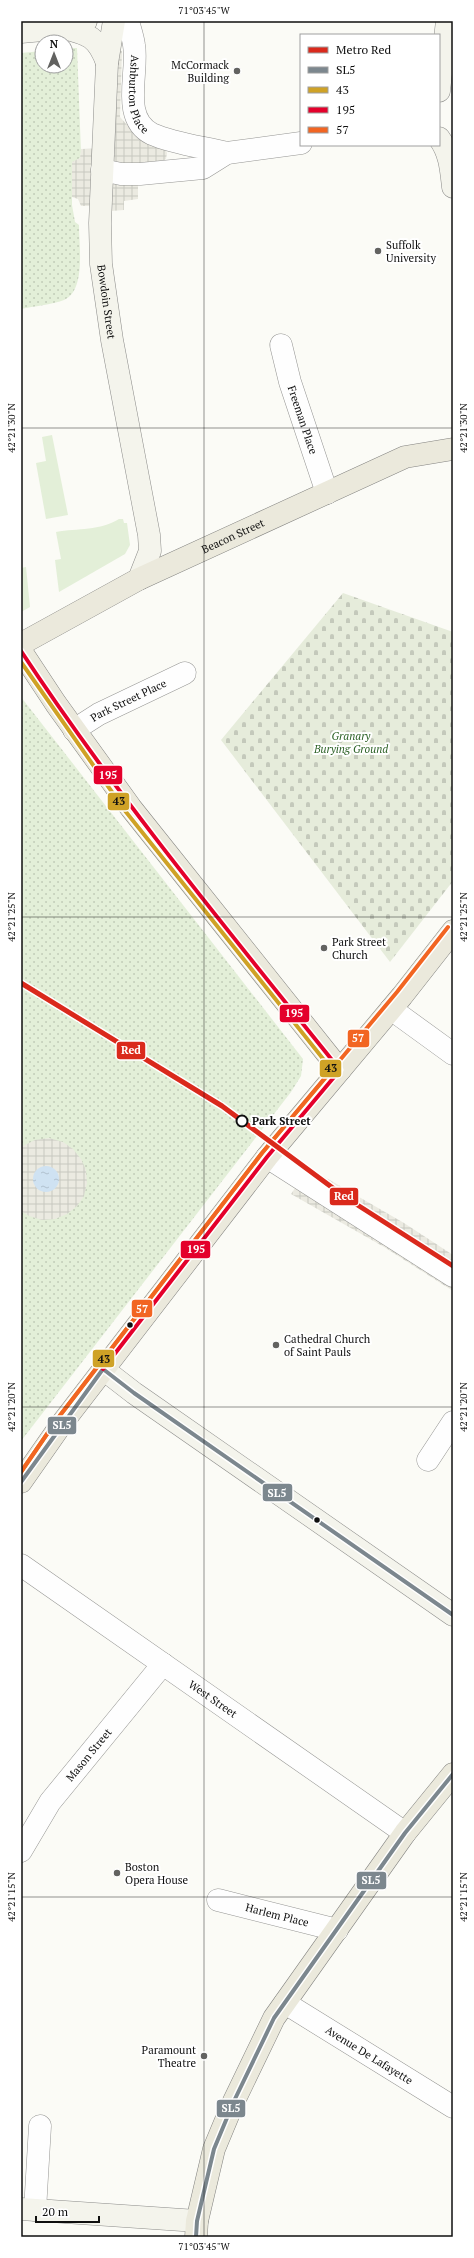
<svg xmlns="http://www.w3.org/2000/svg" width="474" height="2258" viewBox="0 0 474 2258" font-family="'PT Serif',serif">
  <defs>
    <pattern id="cemetery-stones" width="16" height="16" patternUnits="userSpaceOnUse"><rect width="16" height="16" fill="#e6ecdb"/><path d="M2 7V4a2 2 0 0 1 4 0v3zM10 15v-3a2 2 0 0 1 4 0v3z" fill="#c4c9bb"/></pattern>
    <pattern id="park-dots" width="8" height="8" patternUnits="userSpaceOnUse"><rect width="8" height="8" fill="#e3efd8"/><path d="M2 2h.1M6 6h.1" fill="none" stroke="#c2ccb8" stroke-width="1.8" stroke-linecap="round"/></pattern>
    <pattern id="plaza-grid" width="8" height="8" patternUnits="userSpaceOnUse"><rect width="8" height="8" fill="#ebeae1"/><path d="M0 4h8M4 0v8" fill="none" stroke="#c8c8c0"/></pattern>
    <pattern id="water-ripples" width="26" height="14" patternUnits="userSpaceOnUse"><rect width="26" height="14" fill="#cfe2f2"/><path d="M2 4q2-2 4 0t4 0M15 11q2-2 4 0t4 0" fill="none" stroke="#b1c1ce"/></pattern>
  </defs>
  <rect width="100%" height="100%" fill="#fbfbf6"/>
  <g fill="#e3efd8">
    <polygon points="52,435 68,515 46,519 36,463 46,461 42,437"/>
    <path d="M119,519H123L124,523H127L130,545L125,554L59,592L55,560L61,559L56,532C78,528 100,531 119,519Z"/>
    <polygon points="26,567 30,607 21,612 21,568"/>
  </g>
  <polygon fill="url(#cemetery-stones)" points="343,593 453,632 453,881 390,962 221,740"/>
  <g fill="url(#park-dots)">
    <path d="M66,48H77L81,152L80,158L72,163V205L75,222L79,225C79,246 86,291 64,300C51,305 34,306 21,309V53L42,51V66H66Z"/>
    <polygon points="21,697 303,1059 301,1076 291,1092 21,1441"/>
  </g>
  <g fill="url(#plaza-grid)">
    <polygon points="116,50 122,51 120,117 139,138 165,147 167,153 166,159 160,163 138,166 138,199 124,201 124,210 111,211 111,206 81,206 78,199 72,197 72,162 80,158 81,149 113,148"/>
    <polygon points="49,1138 63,1142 73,1149 81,1159 86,1170 87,1183 84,1196 77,1206 67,1214 55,1219 42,1220 29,1216 21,1211 21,1147 35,1140"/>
    <polygon points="309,1168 404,1223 453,1255 453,1291 384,1247 291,1194"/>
  </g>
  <circle fill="url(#water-ripples)" cx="46" cy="1179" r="13"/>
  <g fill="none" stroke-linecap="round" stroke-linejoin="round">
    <g stroke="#959593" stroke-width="23">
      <g id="street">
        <path id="s1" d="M128,21C130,29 133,37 134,45C139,72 120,118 152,134C175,144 203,147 227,153"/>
        <polyline points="102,170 121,174 140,174 203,168 227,153 301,143"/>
        <path id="s2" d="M281,345L290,382L327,493"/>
        <path id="s3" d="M74,730L99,714L185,673"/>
        <polyline points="391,1009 453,1054"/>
        <polyline points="267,1157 453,1276"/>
        <polyline points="428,1460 453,1422"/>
        <path id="s4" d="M21,1565L405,1833"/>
        <path id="s5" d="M21,1851L50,1802L163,1664"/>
        <path id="s6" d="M218,1900L337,1930"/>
        <path id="s7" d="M285,2003L453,2107"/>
        <polyline points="35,2210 40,2126"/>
      </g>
    </g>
    <g stroke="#8c8c8a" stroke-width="23">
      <g id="secondary">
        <path id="s8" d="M114,21L107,63L100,223L101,264L112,340L149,535L150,551L139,579"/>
        <path d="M64,28C88,34 98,37 107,63"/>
        <polyline points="21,32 64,28 86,21"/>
        <polyline points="439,91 447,21"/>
        <path d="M439,138C450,153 451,169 453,187"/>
        <polyline points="103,1369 134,1393 453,1615"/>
        <polyline points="21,2209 197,2221"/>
      </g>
    </g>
    <g stroke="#838380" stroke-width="23">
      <g id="primary">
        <path id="s9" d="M21,644L139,579L405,457L453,449"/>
        <polyline points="21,651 56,704 131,808 340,1070"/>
        <polyline points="21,1482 63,1422 267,1157 402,996 453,931"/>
        <polyline points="196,2237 197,2221 214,2149 234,2101 274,2018 405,1833 453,1774"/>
      </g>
    </g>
    <use href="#street" stroke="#fefefe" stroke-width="22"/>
    <use href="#secondary" stroke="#f4f4ec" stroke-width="22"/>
    <use href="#primary" stroke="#ebe9dc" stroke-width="22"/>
    <g stroke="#fff" stroke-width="7">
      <g id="bus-1">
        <polyline points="103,1369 134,1393 453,1615"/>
        <polyline points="21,1482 103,1369"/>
        <polyline points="196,2237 197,2221 214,2149 234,2101 274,2018 405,1833 453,1774"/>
      </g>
    </g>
    <g stroke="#fff" stroke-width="7">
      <polyline id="bus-2" points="21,662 126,812 332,1070 262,1153 58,1418 21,1472"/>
    </g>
    <g stroke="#fff" stroke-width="7">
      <path id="bus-3" d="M21,651C118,798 230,933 340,1070L267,1157L103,1369"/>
    </g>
    <g stroke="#fff" stroke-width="7">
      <polyline id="bus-4" points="21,1472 58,1418 262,1153 397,992 448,927"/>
    </g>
    <use href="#bus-1" stroke="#7c878e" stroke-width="4"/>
    <use href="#bus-2" stroke="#cfa226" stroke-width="4"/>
    <use href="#bus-3" stroke="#e4002b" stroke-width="4"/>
    <use href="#bus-4" stroke="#f26522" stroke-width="4"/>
    <g stroke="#fff" stroke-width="8">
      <polyline id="metro-1" points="21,983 222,1106 345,1197 453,1266"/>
    </g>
    <use href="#metro-1" stroke="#da291c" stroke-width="5"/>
  </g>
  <path fill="none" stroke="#0f0f0f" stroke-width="1" stroke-opacity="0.45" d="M204,21V2237M21,428H453M21,917H453M21,1407H453M21,1897H453"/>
  <g fill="#626260" stroke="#fff" stroke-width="1.5">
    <circle cx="237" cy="71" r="4"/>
    <circle cx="378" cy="251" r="4"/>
    <circle cx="324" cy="948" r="4"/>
    <circle cx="276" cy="1345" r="4"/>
    <circle cx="117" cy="1873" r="4"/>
    <circle cx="204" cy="2056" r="4"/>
  </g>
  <circle fill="#fff" stroke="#0f0f0f" stroke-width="2" cx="242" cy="1121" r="5.5"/>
  <g fill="#0f0f0f" stroke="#fff" stroke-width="1.5">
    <circle cx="130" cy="1325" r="3.5"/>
    <circle cx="317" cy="1520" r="3.5"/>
  </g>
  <g text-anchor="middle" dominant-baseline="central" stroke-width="4" stroke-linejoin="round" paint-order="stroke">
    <g font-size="11" fill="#0f0f0f" stroke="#fff" text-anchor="start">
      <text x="229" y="65" text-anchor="end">McCormack<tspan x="229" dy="13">Building</tspan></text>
      <text x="386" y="245">Suffolk<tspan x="386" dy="13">University</tspan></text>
      <text x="332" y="942">Park Street<tspan x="332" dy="13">Church</tspan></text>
      <text x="284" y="1339">Cathedral Church<tspan x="284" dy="13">of Saint Pauls</tspan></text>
      <text x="125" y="1867">Boston<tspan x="125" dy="13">Opera House</tspan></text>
      <text x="196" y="2050" text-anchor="end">Paramount<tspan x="196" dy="13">Theatre</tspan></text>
    </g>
    <g font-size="11" fill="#0f0f0f" stroke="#fff">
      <text stroke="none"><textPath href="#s1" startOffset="75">Ashburton Place</textPath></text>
      <text stroke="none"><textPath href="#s8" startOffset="282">Bowdoin Street</textPath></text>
      <text stroke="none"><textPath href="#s2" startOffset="78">Freeman Place</textPath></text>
      <text stroke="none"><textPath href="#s9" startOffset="238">Beacon Street</textPath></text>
      <text stroke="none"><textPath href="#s3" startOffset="62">Park Street Place</textPath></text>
      <text stroke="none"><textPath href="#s4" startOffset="234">West Street</textPath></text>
      <text stroke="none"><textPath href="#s5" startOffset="118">Mason Street</textPath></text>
      <text stroke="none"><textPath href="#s6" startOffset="61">Harlem Place</textPath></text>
      <text stroke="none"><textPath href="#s7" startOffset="99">Avenue De Lafayette</textPath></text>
    </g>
    <g font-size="11" font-style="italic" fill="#2b6125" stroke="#fff">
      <text x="351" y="736">Granary<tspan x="351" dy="13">Burying Ground</tspan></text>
    </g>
    <g font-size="11" font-weight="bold" fill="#0f0f0f" stroke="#fff" text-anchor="start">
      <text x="252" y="1121">Park Street</text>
    </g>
  </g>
  <g stroke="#fff" stroke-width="1.5">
    <rect x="93" y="765" width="30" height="20" rx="4" fill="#e4002b"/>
    <rect x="107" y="792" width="23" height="19" rx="4" fill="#cfa226"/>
    <rect x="279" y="1004" width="31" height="19" rx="4" fill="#e4002b"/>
    <rect x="347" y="1029" width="23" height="19" rx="4" fill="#f26522"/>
    <rect x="116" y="1041" width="30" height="19" rx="4" fill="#da291c"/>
    <rect x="319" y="1059" width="23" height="19" rx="4" fill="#cfa226"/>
    <rect x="329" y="1187" width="30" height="19" rx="4" fill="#da291c"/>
    <rect x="180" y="1240" width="31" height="19" rx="4" fill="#e4002b"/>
    <rect x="131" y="1299" width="22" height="19" rx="4" fill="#f26522"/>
    <rect x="92" y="1349" width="23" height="19" rx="4" fill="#cfa226"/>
    <rect x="47" y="1416" width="30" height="19" rx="4" fill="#7c878e"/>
    <rect x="262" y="1483" width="31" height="19" rx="4" fill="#7c878e"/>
    <rect x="356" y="1871" width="31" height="19" rx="4" fill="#7c878e"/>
    <rect x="216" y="2099" width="30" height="19" rx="4" fill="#7c878e"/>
  </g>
  <g font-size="11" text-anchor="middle" font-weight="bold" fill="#fff">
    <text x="108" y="779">195</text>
    <text x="294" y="1017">195</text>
    <text x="358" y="1042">57</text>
    <text x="131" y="1054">Red</text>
    <text x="344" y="1200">Red</text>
    <text x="196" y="1253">195</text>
    <text x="142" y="1313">57</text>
    <text x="62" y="1429">SL5</text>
    <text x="277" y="1497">SL5</text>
    <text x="371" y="1884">SL5</text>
    <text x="231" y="2112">SL5</text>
  </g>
  <g font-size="11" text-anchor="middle" font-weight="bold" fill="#111">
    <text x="119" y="805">43</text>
    <text x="331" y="1072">43</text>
    <text x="104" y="1363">43</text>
  </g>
  <rect width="474" height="2258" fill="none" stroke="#ffffff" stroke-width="44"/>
  <rect x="300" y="34" width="140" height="112" fill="#ffffff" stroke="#9f9f9f"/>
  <rect x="308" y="47" width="20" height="6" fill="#da291c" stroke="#9f9f9f"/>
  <text x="336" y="54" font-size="12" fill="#0f0f0f">Metro Red</text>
  <rect x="308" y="67" width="20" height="6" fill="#7c878e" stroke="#9f9f9f"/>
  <text x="336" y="74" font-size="12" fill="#0f0f0f">SL5</text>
  <rect x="308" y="87" width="20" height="6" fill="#cfa226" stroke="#9f9f9f"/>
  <text x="336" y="94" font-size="12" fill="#0f0f0f">43</text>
  <rect x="308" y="107" width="20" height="6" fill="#e4002b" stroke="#9f9f9f"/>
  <text x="336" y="114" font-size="12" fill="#0f0f0f">195</text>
  <rect x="308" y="127" width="20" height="6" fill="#f26522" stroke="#9f9f9f"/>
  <text x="336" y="134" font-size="12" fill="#0f0f0f">57</text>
  <g transform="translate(54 54)"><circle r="19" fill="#ffffff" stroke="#9f9f9f"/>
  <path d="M0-3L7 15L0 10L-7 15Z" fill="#626260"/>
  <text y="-6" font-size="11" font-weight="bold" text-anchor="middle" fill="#0f0f0f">N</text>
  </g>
  <path d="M36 2216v6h63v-6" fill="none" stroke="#0f0f0f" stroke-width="2"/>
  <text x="42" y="2216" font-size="12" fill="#0f0f0f" stroke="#ffffff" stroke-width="3" paint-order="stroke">20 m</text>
  <rect x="22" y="22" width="430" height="2214" fill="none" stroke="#0f0f0f" stroke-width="1.5"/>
  <g font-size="10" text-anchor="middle" fill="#0f0f0f">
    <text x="204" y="14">71°03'45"W</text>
    <text transform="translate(11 428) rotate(-90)" y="4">42°21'30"N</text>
    <text transform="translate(463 428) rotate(-90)" y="4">42°21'30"N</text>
    <text transform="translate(11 917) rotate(-90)" y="4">42°21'25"N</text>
    <text transform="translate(463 917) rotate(-90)" y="4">42°21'25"N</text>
    <text transform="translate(11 1407) rotate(-90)" y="4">42°21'20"N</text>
    <text transform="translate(463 1407) rotate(-90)" y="4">42°21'20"N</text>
    <text transform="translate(11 1897) rotate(-90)" y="4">42°21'15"N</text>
    <text transform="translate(463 1897) rotate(-90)" y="4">42°21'15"N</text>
    <text x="204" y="2250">71°03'45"W</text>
  </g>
</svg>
